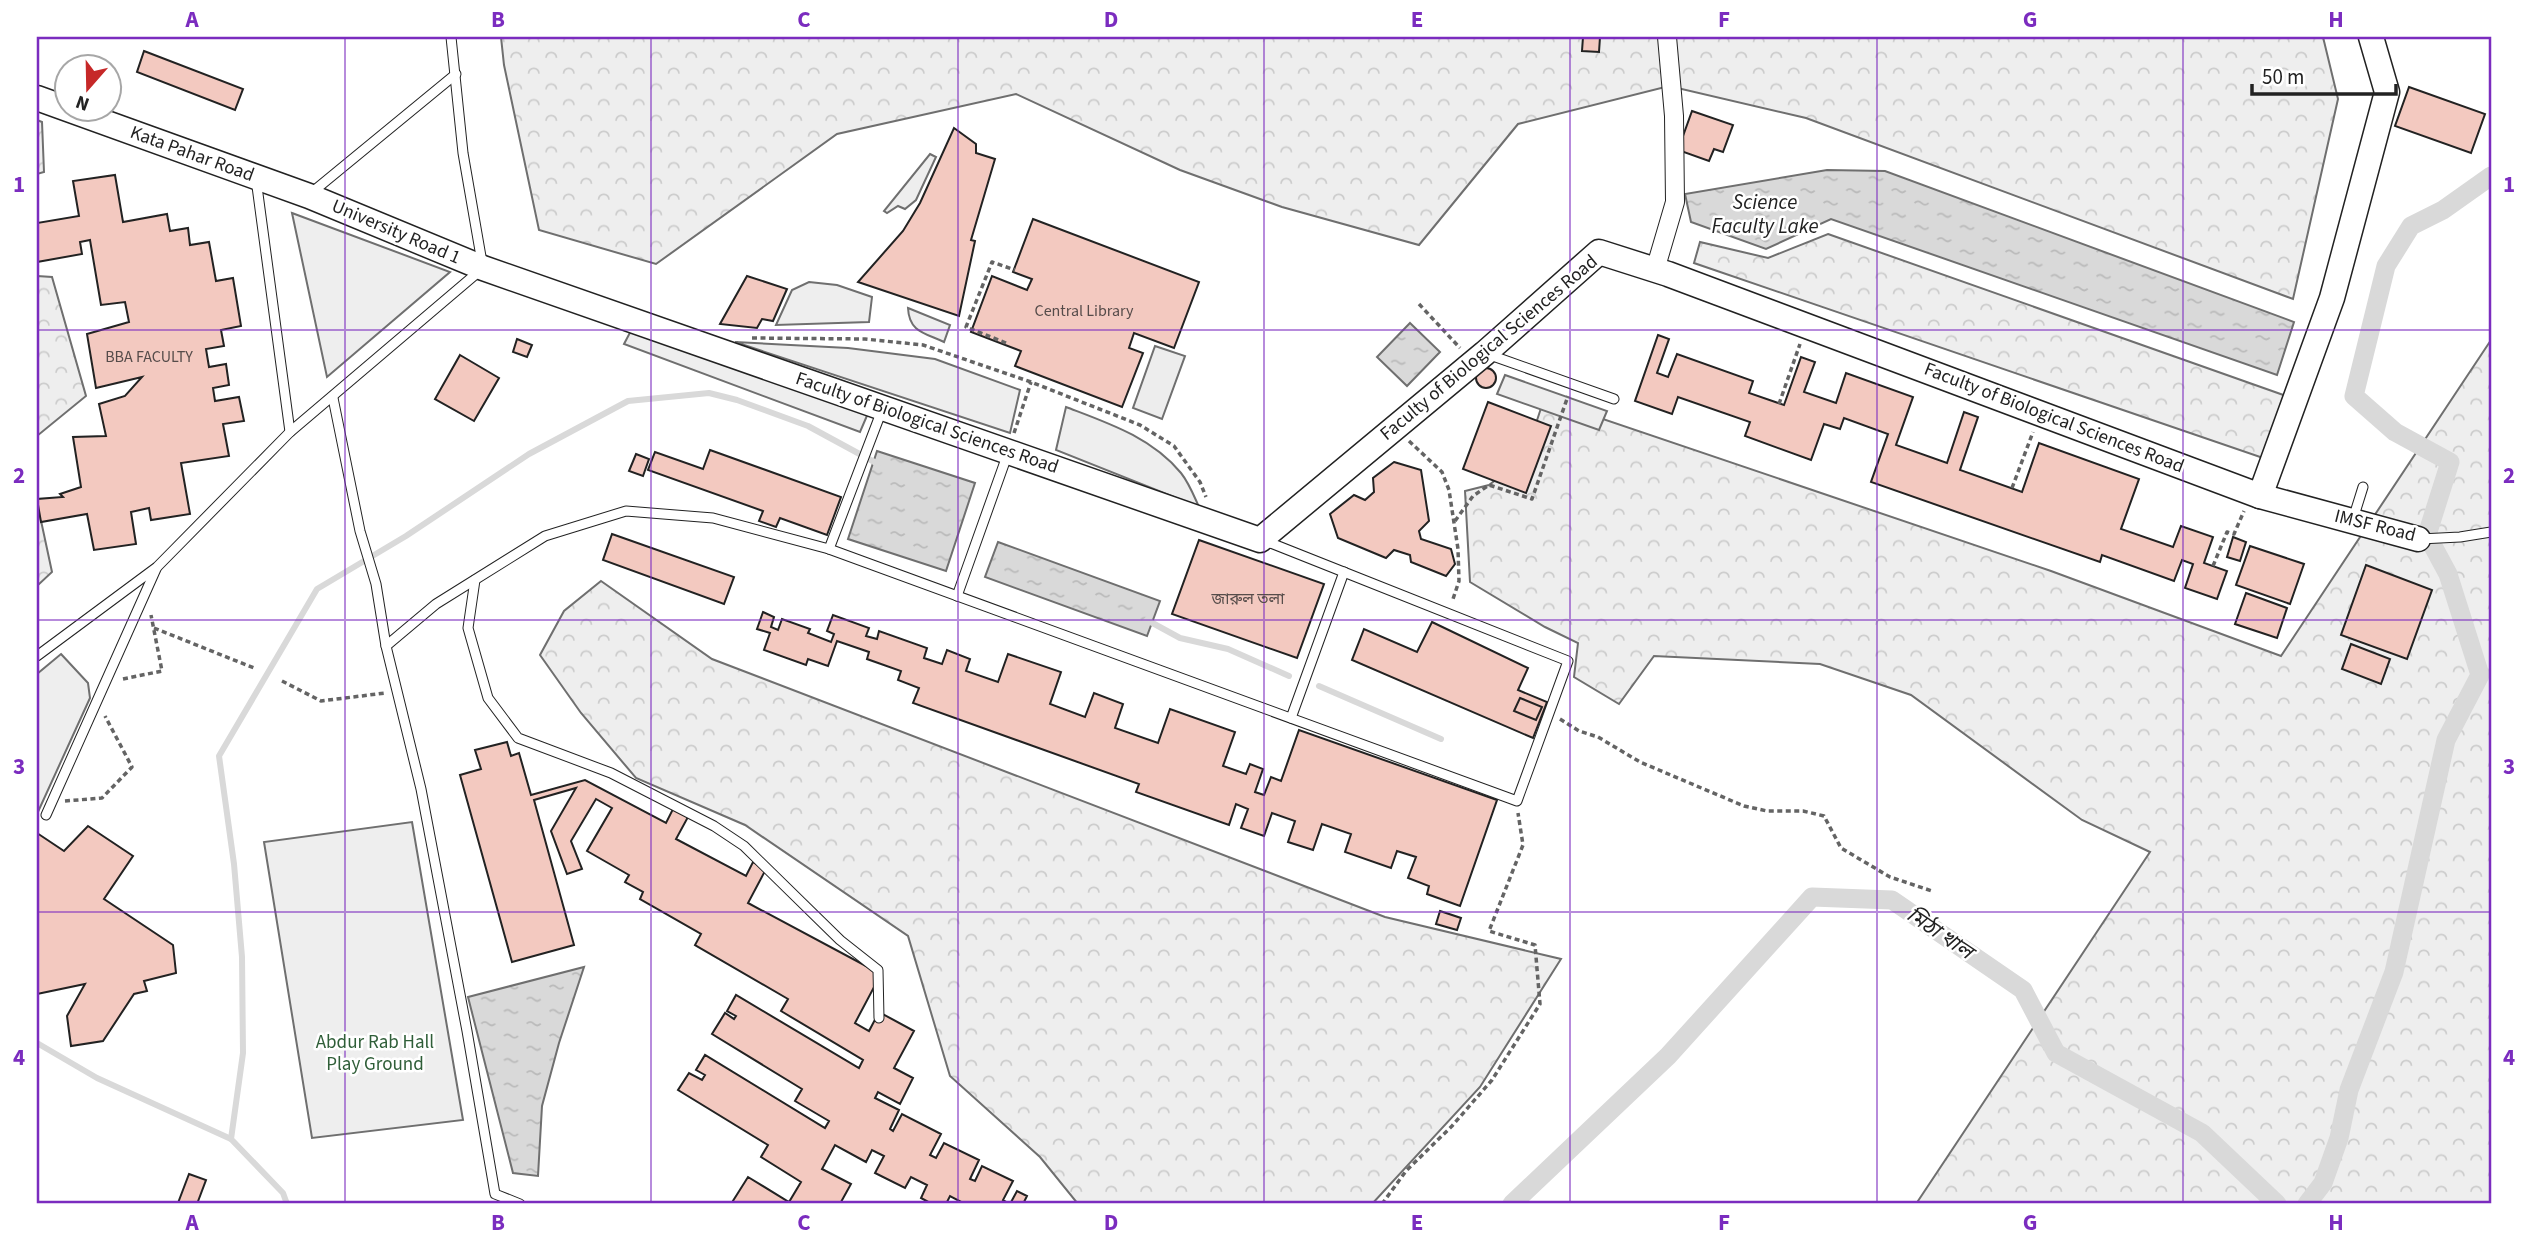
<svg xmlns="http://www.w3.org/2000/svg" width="2528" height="1241" viewBox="0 0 2528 1241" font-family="'Source Sans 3','Noto Sans Bengali',sans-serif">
  <defs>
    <pattern id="forest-crowns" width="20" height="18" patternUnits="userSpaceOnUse" patternTransform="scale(1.75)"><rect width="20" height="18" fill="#eee"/><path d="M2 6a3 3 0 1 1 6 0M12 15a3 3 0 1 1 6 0" fill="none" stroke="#ccc"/></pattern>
    <pattern id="water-ripples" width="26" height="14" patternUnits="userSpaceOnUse" patternTransform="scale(1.75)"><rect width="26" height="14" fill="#d9d9d9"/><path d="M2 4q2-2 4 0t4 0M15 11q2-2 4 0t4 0" fill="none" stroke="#bababa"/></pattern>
  </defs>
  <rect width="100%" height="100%" fill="#fff"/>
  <g fill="url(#forest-crowns)" stroke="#6f6f6f" stroke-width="2">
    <polygon points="501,37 2323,37 2338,99 2293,299 1806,118 1669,86 1518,124 1419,245 1282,207 1180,170 1016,94 837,134 656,264 539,230 504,65"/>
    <polygon points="37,120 42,122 44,172 37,174"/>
    <polygon points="1828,234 2292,398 2266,459 1694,263 1700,242 1768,258"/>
    <polygon points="37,276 52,277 86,396 37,436"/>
    <polygon points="2491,340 2491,1204 1916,1204 2150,852 2082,820 1911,695 1820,664 1654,656 1619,704 1574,677 1578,643 1545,627 1470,582 1465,491 1489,485 1525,457 1544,399 2051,571 2281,656"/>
    <polygon points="37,502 52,572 37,586"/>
    <polygon points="601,581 712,659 1385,917 1561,959 1480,1087 1372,1204 1078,1204 1040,1157 950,1076 908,936 745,825 636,778 581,713 540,655 564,611"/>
  </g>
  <g fill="#eee" stroke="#6f6f6f" stroke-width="2">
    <polygon points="930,154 936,157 916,200 905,209 898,206 887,213 884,211"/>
    <polygon points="292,213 450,272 327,377"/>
    <polygon points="809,282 837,285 872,297 869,322 776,325 792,290"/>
    <path d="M908,308L950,325L944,342C925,333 909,332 908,308Z"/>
    <polygon points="634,325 869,411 860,432 624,344"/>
    <polygon points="735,342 848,348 935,359 1020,390 1010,433"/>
    <path d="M1066,407C1108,423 1151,437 1181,473C1189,483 1194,496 1199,507L1056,450Z"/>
    <polygon points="61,654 88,683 90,698 37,814 37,674"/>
    <polygon points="412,822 463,1120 312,1138 264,842"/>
  </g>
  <g fill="#ededed" stroke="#6f6f6f" stroke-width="2">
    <polygon points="1155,346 1185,356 1162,419 1133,408"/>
    <polygon points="1505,375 1607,411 1599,430 1497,394"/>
  </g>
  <g fill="url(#water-ripples)" stroke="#6f6f6f" stroke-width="2">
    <polygon points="1827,170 1885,171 2294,322 2277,375 1831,219 1766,249 1691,222 1685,194"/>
    <polygon points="1410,323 1440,352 1407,386 1377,357"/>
    <polygon points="877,451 975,483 946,571 848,539"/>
    <polygon points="998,542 1160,601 1147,636 985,577"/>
    <polygon points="584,967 559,1043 542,1106 538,1176 513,1173 468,997"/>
  </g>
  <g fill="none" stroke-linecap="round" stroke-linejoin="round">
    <g stroke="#d9d9d9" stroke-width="6">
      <polyline points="1147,620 1180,638 1228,649 1289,676"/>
      <polyline points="1319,686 1441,739"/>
      <polyline points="37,1043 97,1078 231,1139"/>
      <polyline points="287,1204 283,1193 231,1139 243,1053 242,957 234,864 219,756 317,589 406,536 529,454 628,401 709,393 737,400 808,426 878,464"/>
    </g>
    <g stroke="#d9d9d9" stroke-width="19">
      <polyline points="1512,1204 1668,1056 1812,897 1892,900 2023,990 2056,1053 2202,1133 2277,1204"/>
      <polyline points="2307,1204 2323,1183 2339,1138 2349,1090 2394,972 2446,740 2480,675 2448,574 2427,535 2450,462 2395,432 2354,396 2386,266 2411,226 2443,210 2491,176"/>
    </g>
  </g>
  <g fill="#f3c9c0" stroke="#222" stroke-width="2">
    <polygon points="1583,37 1600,37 1599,52 1582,51"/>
    <polygon points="144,51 243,89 235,110 137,72"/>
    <polygon points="2409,87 2485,114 2471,153 2395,126"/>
    <polygon points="1692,111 1733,125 1723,152 1714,149 1709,161 1678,150"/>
    <polygon points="954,128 976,144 976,153 995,159 971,240 975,241 959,316 858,282 903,231 920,203"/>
    <polygon points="115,175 123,222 167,214 170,231 188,228 190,245 209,242 216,281 233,278 241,326 221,330 224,346 206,349 209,367 226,364 229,385 213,388 215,401 239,397 244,421 223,424 229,456 181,463 190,514 151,520 149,508 131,512 136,544 94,550 87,514 41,522 37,499 63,497 60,494 81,487 73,437 106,436 99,404 125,396 142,377 96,388 87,334 129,322 125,302 101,305 90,240 80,242 82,254 37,262 37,223 79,216 73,181"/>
    <polygon points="1033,219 1199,282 1174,348 1134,333 1129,348 1143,353 1122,407 1015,366 1021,351 971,332 992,276 1027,290 1032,279 1013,272"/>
    <polygon points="747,276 787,289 773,321 762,319 757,328 720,324"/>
    <polygon points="1658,335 1669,339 1657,373 1668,377 1677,354 1753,381 1749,393 1784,405 1801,357 1815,362 1804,392 1836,403 1846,373 1913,397 1896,445 1947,463 1964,412 1978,417 1960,470 2022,492 2039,443 2139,479 2121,529 2173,547 2181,526 2213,537 2204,563 2227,571 2217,599 2185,588 2193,564 2182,560 2174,581 2102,555 2100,562 1871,482 1888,434 1844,418 1840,429 1824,424 1811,460 1745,436 1750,422 1678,397 1672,414 1635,401"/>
    <polygon points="517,339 532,345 527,357 513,352"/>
    <polygon points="460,355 499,378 474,421 435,399"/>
    <circle cx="1486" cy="378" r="10"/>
    <polygon points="1488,402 1551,426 1526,493 1463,469"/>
    <polygon points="710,450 841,497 827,535 780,518 776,527 759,521 763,511 648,470 655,452 703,469"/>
    <polygon points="636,454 649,459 643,476 629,471"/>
    <polygon points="1394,462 1421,470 1429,521 1419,531 1421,539 1451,549 1455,564 1446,576 1411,562 1410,555 1394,550 1386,558 1338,538 1330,514 1354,495 1365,500 1374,492 1373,478"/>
    <polygon points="612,534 734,577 724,604 603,560"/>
    <polygon points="2233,537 2246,542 2240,561 2227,557"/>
    <polygon points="1199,540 1324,584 1297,658 1172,614"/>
    <polygon points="2250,546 2304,564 2290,604 2236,585"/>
    <polygon points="2366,565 2432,590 2407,659 2341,635"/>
    <polygon points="2246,593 2287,608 2277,638 2235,624"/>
    <polygon points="763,612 774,617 771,627 778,630 782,619 810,629 808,633 831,642 834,634 827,631 833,615 869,628 866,636 877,639 879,631 927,648 924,658 942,664 947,650 970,659 966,671 998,682 1008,654 1061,672 1050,704 1085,717 1094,693 1123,704 1115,728 1158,743 1170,709 1235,732 1223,766 1246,774 1250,764 1263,769 1255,792 1264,795 1271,777 1281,781 1299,730 1497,800 1460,906 1427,894 1429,886 1408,878 1416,857 1397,851 1391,868 1345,852 1351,834 1322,824 1313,850 1288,842 1295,821 1272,813 1264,836 1241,828 1248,809 1236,804 1229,825 1136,792 1139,784 913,703 919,688 898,680 901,671 867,659 869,652 837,641 828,666 808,659 806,665 764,650 770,633 757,629"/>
    <polygon points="1432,622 1528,668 1518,690 1547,702 1533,738 1352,660 1364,629 1417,652"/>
    <polygon points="2351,644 2390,659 2381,684 2342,669"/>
    <polygon points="1520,698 1542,707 1536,720 1514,711"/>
    <polygon points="507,742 511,756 519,753 531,795 585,780 666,823 673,809 688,817 676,839 746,876 753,862 766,869 748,903 881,974 855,1023 869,1031 879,1012 914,1031 894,1068 913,1078 900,1104 878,1092 875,1098 899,1110 890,1129 893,1131 902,1114 941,1134 930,1155 936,1158 944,1143 979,1160 970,1179 975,1181 982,1166 1013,1181 1003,1200 1010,1204 1017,1191 1027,1196 1023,1204 965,1204 950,1196 946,1204 932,1204 921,1198 927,1185 911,1177 905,1188 875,1173 884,1156 872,1150 866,1162 835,1145 822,1169 851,1184 841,1202 846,1204 731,1204 748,1177 789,1202 801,1182 761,1157 768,1145 678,1090 689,1073 702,1080 705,1075 696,1070 705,1055 825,1128 829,1121 795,1101 802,1089 712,1034 725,1013 734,1019 736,1016 727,1011 736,995 859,1068 863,1060 781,1011 788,999 695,945 701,934 640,899 643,892 625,882 629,875 587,851 612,808 596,799 571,841 582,869 567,874 551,831 576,788 534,800 574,945 512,962 460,775 481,769 475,750"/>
    <polygon points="88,826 133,856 104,899 173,945 176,973 144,981 147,991 134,994 103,1041 71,1046 67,1016 85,984 37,994 37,833 64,851"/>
    <polygon points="1440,911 1461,918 1457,930 1436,924"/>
    <polygon points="189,1174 206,1180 197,1204 178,1203"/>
  </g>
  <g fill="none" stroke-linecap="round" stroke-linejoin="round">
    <g stroke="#222" stroke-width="11">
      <g id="lane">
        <polyline points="256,179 290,432"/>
        <polyline points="310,194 456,74"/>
        <polyline points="1490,355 1614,399"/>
        <polyline points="333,398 360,531 376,584 386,646 421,789 467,1031 495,1194 520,1204"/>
        <polyline points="2353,519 2363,487"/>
        <polyline points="2420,539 2460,537 2491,532"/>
        <polyline points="829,549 882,410"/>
        <polyline points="475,580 468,628 488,698 518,738 611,773 714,826 744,846 840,940 878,970 879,1018"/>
        <polyline points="957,596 1008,453"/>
        <polyline points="386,646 436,604 545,536 626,511 713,518 829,549 1517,801 1568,661 1263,540"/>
        <polyline points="37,656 157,567 290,432 483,268 463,153 451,37"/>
        <polyline points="1291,718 1344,572"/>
        <polyline points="46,815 156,569"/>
      </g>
    </g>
    <g stroke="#222" stroke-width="20">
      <polyline id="street" points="1655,270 1675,202 1674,116 1667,37"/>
    </g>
    <g stroke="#222" stroke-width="27">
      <g id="secondary">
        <polyline points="37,98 309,196 483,268 1260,540 1485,353 1599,252 1668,274 2260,496 2418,539"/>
        <polyline points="2260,496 2332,298 2387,92 2371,37"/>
      </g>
    </g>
    <g stroke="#646464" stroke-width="3.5" stroke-dasharray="5 3.5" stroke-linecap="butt">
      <polyline points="1419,304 1460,348"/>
      <polyline points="752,338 865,339 923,345 1031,382 1140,425 1174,446 1200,482 1206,497"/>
      <polyline points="1006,343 966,327 992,262 1015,270"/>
      <polyline points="1779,404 1800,344"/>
      <polyline points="1014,433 1031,382"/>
      <polyline points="1409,441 1442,472 1449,490 1458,549 1459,581 1452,602"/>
      <polyline points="2012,488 2033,432"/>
      <polyline points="1455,521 1473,496 1489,485 1532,499 1568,396"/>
      <polyline points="2213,566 2227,532 2234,534 2244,511"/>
      <polyline points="154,628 254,668"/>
      <polyline points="123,679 162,671 151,615"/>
      <polyline points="282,681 321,701 385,693"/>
      <polyline points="1560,719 1579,731 1598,737 1640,762 1744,806 1767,811 1803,811 1824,816 1841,848 1890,877 1932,891"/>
      <polyline points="65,801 102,798 132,767 105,716"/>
      <polyline points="1382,1204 1406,1171 1452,1126 1492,1080 1540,1004 1535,945 1489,931 1523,845 1518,813"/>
    </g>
    <use href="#lane" stroke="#fff" stroke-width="9"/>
    <use href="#street" stroke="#fff" stroke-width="18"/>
    <use href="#secondary" stroke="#fff" stroke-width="24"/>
  </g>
  <path fill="none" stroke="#7b2cbf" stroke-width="2" stroke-opacity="0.55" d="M345,37V1204M651,37V1204M958,37V1204M1264,37V1204M1570,37V1204M1877,37V1204M2183,37V1204M37,330H2491M37,620H2491M37,912H2491"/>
  <g text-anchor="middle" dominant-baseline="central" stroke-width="5" stroke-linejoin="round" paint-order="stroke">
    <g font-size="16" fill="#564c4a">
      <text x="1084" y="311">Central Library</text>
      <text x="149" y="357">BBA FACULTY</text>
      <text x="1248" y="599">জারুল তলা</text>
    </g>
    <g font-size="19" fill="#222" stroke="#fff">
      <text transform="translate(192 154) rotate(20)">Kata Pahar Road</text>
      <text transform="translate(396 232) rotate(23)">University Road 1</text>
      <text transform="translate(1489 348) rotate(-40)">Faculty of Biological Sciences Road</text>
      <text transform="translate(2054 418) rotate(21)">Faculty of Biological Sciences Road</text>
      <text transform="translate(927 423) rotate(19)">Faculty of Biological Sciences Road</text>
      <text transform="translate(2375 526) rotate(14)">IMSF Road</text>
    </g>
    <g font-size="19" fill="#2f5e38" stroke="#fff">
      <text x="375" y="1042">Abdur Rab Hall<tspan x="375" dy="22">Play Ground</tspan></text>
    </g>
    <g font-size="21" font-style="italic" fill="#222" stroke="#fff">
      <text x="1765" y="202">Science<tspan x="1765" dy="24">Faculty Lake</tspan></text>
      <text transform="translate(1940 933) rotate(34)">মিঠা খাল</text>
    </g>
  </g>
  <rect width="2528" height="1241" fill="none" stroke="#ffffff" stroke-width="77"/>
  <g transform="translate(88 88) rotate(200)"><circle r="33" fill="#ffffff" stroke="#a7a7a7" stroke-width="2"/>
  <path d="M0-5L12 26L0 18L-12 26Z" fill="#c62828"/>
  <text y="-10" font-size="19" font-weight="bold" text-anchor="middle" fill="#222222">N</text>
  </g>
  <path d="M2252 84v10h144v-10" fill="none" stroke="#222222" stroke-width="3.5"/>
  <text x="2262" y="84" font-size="21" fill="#222222" stroke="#ffffff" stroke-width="5" paint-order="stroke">50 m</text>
  <rect x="38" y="38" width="2452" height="1164" fill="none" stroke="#7b2cbf" stroke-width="2.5"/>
  <g font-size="23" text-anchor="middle" font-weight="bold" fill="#7b2cbf">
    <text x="192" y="27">A</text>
    <text x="498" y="27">B</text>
    <text x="804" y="27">C</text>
    <text x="1111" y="27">D</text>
    <text x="1417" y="27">E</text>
    <text x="1724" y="27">F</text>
    <text x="2030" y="27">G</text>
    <text x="2336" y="27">H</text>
    <text x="19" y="192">1</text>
    <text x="2509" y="192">1</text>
    <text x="19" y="483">2</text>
    <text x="2509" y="483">2</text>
    <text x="19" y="774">3</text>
    <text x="2509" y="774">3</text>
    <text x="19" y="1065">4</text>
    <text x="2509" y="1065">4</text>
    <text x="192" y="1230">A</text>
    <text x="498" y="1230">B</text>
    <text x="804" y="1230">C</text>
    <text x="1111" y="1230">D</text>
    <text x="1417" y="1230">E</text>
    <text x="1724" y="1230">F</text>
    <text x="2030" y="1230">G</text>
    <text x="2336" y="1230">H</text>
  </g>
</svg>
